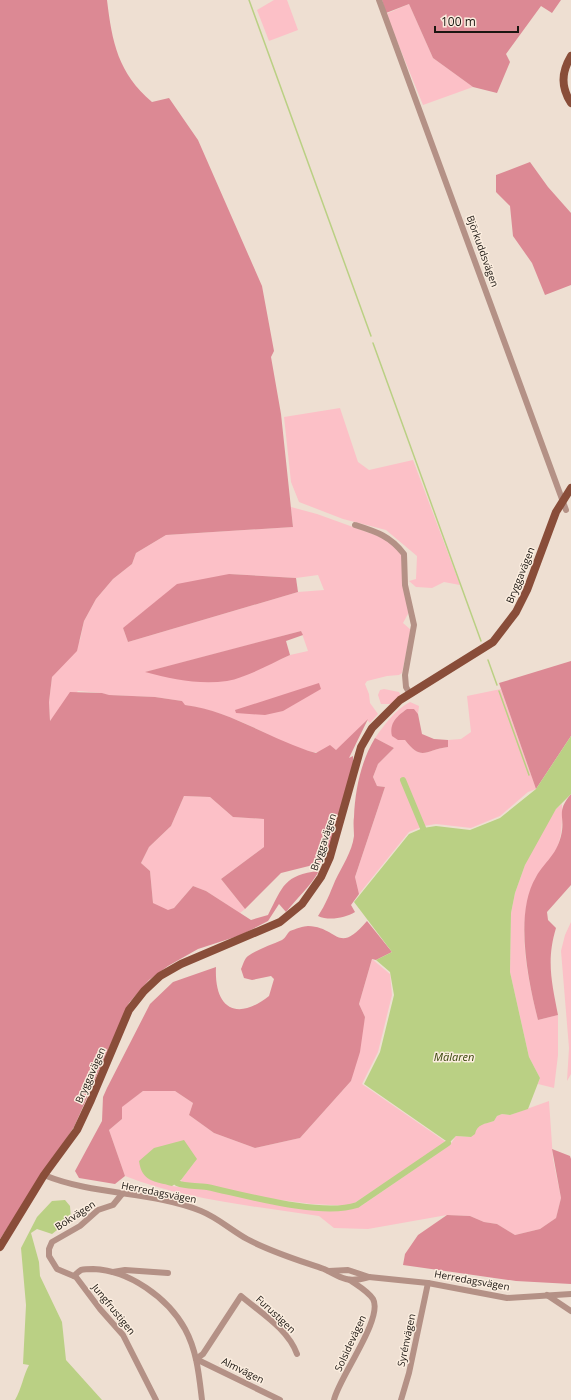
<svg xmlns="http://www.w3.org/2000/svg" width="571" height="1400" viewBox="0 0 571 1400" font-family="'Open Sans',sans-serif">
  <rect width="100%" height="100%" fill="#eedfd2"/>
  <g fill="#fcc0c7" fill-rule="evenodd">
    <polygon points="274,0 287,0 298,30 269,41 257,10"/>
    <polygon points="409,4 433,58 473,87 423,105 386,14"/>
    <polygon points="340,408 358,462 369,470 413,460 460,585 444,582 432,588 416,587 409,581 416,579 417,556 386,530 343,519 299,502 291,482 284,417"/>
    <path d="M291,507L317,514L389,540L403,555L409,612L403,623L411,630L402,673L399,675L387,676L367,681L365,684L369,694L370,703L378,714L370,723L367,720C360,726 342,748 334,751C304,759 273,735 246,724C226,715 206,708 184,705L182,701L155,697L108,695L102,693L78,691L50,721L49,702L52,677L80,640L84,621L96,599L113,579L132,564L136,553L166,535L293,527ZM229,574L296,578L318,575L324,590L298,592L128,642L123,628ZM301,631L308,651L290,655L241,677L146,672Z"/>
    <polygon points="384,689 399,692 401,696 391,704 381,704 378,695 380,690"/>
    <path d="M501,689L536,789L528,792L500,816L471,828L436,824L424,826L409,832L359,894L355,877L385,787L377,786L373,777L378,764L394,748L375,738C384,725 396,709 410,702L419,706L418,714L414,709H407L397,717L398,740H405C422,762 425,750 448,747V740L461,739L471,732L467,696Z"/>
    <polygon points="184,796 210,797 233,817 264,819 264,847 221,879 245,909 240,913 206,891 193,886 174,908 168,911 153,903 150,871 141,863 149,847 171,826"/>
    <path d="M562,804C562,823 563,841 552,857C547,865 539,871 535,879C515,923 527,975 538,1020L558,1015V1055L554,1088L538,1084L540,1078L529,1057L510,972L511,913L515,893L525,865L541,832L556,809Z"/>
    <polygon points="571,922 571,1074 567,1081 569,1048 561,951 565,935"/>
    <path d="M372,959L390,974L392,995L378,1052L362,1084L446,1142L350,1206L312,1204L265,1198L197,1183L184,1184L181,1180L197,1159L172,1186C182,1188 192,1187 203,1189C244,1195 322,1221 361,1206L450,1145L456,1136L471,1137L479,1125L494,1121L497,1116L502,1114L510,1115L549,1101L553,1159L561,1198L556,1218L540,1229L515,1235L497,1224L484,1222L470,1216L447,1215L368,1229L334,1228L319,1216C254,1206 186,1200 125,1176L109,1130L122,1119L121,1107L143,1091H175L193,1103L189,1115L214,1133L255,1148L300,1138L351,1081L365,1017L359,1004Z"/>
  </g>
  <g fill="#dc8994">
    <path d="M0,0H107C112,42 118,73 152,102L169,98L198,140L262,286L274,351L271,357L281,414L293,527L166,535L136,553L132,564L113,579L96,599L84,621L77,651L52,677L49,702L50,721L70,692L102,693L109,695L155,697L182,701L185,705C232,711 271,740 316,753L330,745L336,750L368,719L349,758L353,756V764L328,852L321,863L281,873L245,909L221,879L264,847V819L233,817L210,797L184,796L171,826L149,847L141,863L150,871L153,903L168,910L174,908L193,886L206,891L251,920L268,915C283,886 284,875 319,871C310,887 297,898 286,912L279,904L268,921L241,935L198,949L168,966L149,980L129,1003L74,1127L0,1239Z"/>
    <polygon points="382,0 561,0 552,13 541,6 506,54 510,62 497,93 473,87 433,58 409,4 386,13"/>
    <polygon points="530,162 548,187 571,213 571,285 545,295 532,263 513,236 510,206 496,192 496,175"/>
    <polygon points="229,574 296,578 298,592 128,642 123,628 177,584"/>
    <path d="M301,631L303,635L286,641L290,655C270,664 248,677 227,681C199,685 172,679 145,672Z"/>
    <polygon points="571,661 571,736 536,789 499,683"/>
    <polygon points="319,683 321,689 283,711 265,715 236,713 235,710"/>
    <path d="M407,709H414L418,714L422,734L434,739L448,740V747C425,750 422,762 405,740H398L392,736C389,723 397,716 407,709Z"/>
    <path d="M375,738L394,748L378,764L373,777L377,786L385,787L355,877L359,894L351,905L355,912C345,918 329,921 318,916C326,904 330,893 335,881C342,866 352,852 354,836C354,830 353,823 354,817C355,790 361,761 375,738Z"/>
    <path d="M571,794V885L547,912L548,920L556,928C546,961 552,983 558,1015L538,1020C528,981 514,913 536,877C545,861 556,856 561,836C566,816 555,813 571,794Z"/>
    <path d="M367,921L392,952L376,960L372,959L359,1004L365,1017L360,1052L351,1081L300,1138L255,1148L214,1133L189,1115L193,1103L175,1091H143L122,1107V1119L109,1130L125,1176L115,1184L79,1178L75,1171L102,1121L103,1097L107,1088L150,1004L173,982L216,967C214,1008 236,1022 269,996L274,979L271,976L252,980L244,978L241,969C243,965 244,959 248,956C258,949 271,945 282,940C286,938 287,933 290,931C295,929 304,926 308,926C339,927 337,956 367,921Z"/>
    <polygon points="552,1149 570,1156 571,1159 571,1284 516,1281 403,1265 405,1254 418,1235 447,1215 470,1216 484,1222 497,1224 515,1235 540,1229 556,1218 561,1198"/>
  </g>
  <g fill="#bad084">
    <path d="M571,736V794L556,809L525,865L515,893L511,913L510,972L529,1057L540,1078L528,1109L510,1115L502,1114L497,1116L494,1121C485,1124 477,1124 475,1134L471,1137L456,1136L449,1143L364,1084L380,1052L394,995L390,972L376,960L392,952L354,902L409,834L423,828L436,826L470,830L500,818L536,789Z"/>
    <path d="M184,1140L197,1159L181,1180L172,1186C154,1181 142,1182 139,1161L154,1148Z"/>
    <path d="M65,1200L70,1206L71,1219L52,1234L37,1229L31,1233L39,1262L40,1276L62,1322L66,1360L102,1400H15C22,1388 23,1376 29,1365L23,1364L26,1305L21,1248L37,1217L52,1201Z"/>
  </g>
  <g fill="none" stroke-linecap="round" stroke-linejoin="round">
    <g stroke="#bad084" stroke-width="1.5">
      <polyline points="249,0 371,336"/>
      <polyline points="373,343 481,641"/>
      <polyline points="488,660 497,685"/>
      <polyline points="499,691 529,775"/>
    </g>
    <g stroke="#bad084" stroke-width="6">
      <polyline points="403,780 423,828"/>
      <path d="M177,1183C186,1187 197,1185 207,1187C245,1195 321,1217 357,1205L448,1143"/>
    </g>
    <g stroke="#b49186" stroke-width="6">
      <polyline points="379,0 566,510"/>
      <path d="M355,525C377,532 390,536 404,554L405,585L414,625L405,675L406,687L410,694"/>
      <path d="M44,1175C95,1196 152,1191 201,1211C218,1218 231,1230 247,1239C271,1252 298,1260 324,1269C331,1272 338,1277 346,1279C353,1281 362,1279 369,1277"/>
      <polyline points="122,1194 113,1205 98,1210 80,1226 52,1242 49,1249 49,1256 57,1269 76,1277 100,1309 123,1335 156,1400"/>
      <polyline points="329,1271 348,1270 369,1277 428,1283 507,1298 571,1294"/>
      <polyline points="113,1272 125,1270 168,1273"/>
      <path d="M74,1276C76,1274 79,1271 81,1270C85,1269 90,1269 93,1269C129,1270 168,1298 185,1329C197,1351 199,1375 202,1400"/>
      <polyline points="547,1295 571,1311"/>
      <path d="M280,1400L196,1359L203,1354L241,1296C261,1313 288,1329 297,1354"/>
      <path d="M334,1400C338,1379 384,1318 373,1299C368,1291 357,1285 350,1280"/>
      <polyline points="401,1400 409,1373 428,1283"/>
    </g>
    <g stroke="#894d39" stroke-width="8">
      <path d="M571,56C561,73 561,87 571,103"/>
      <polyline points="0,1247 44,1175 77,1130 91,1100 129,1010 144,991 160,976 181,964 280,922 302,904 321,877 330,857 361,747 372,728 400,700 493,642 516,612 527,590 556,512 571,488"/>
    </g>
  </g>
  <g text-anchor="middle" dominant-baseline="central" stroke-width="3" stroke-linejoin="round" paint-order="stroke">
    <g font-size="10" fill="#1b1611" stroke="#fbeddf">
      <text transform="translate(483 251) rotate(70)">Björkuddsvägen</text>
      <text transform="translate(520 575) rotate(-68)">Bryggavägen</text>
      <text transform="translate(323 842) rotate(-71)">Bryggavägen</text>
      <text transform="translate(90 1075) rotate(-66)">Bryggavägen</text>
      <text transform="translate(159 1192) rotate(11)">Herredagsvägen</text>
      <text transform="translate(75 1215) rotate(-33)">Bokvägen</text>
      <text transform="translate(472 1280) rotate(10)">Herredagsvägen</text>
      <text transform="translate(114 1309) rotate(51)">Jungfrustigen</text>
      <text transform="translate(276 1314) rotate(43)">Furustigen</text>
      <text transform="translate(406 1340) rotate(-78)">Syrénvägen</text>
      <text transform="translate(350 1343) rotate(-65)">Solsidevägen</text>
      <text transform="translate(243 1370) rotate(26)">Almvägen</text>
    </g>
    <g font-size="11" font-style="italic" fill="#364309" stroke="#fbeddf">
      <text x="454" y="1056">Mälaren</text>
    </g>
  </g>
  <path d="M435 26v6h83v-6" fill="none" stroke="#1b1611" stroke-width="2"/>
  <text x="441" y="26" font-size="12" fill="#1b1611" stroke="#fbeddf" stroke-width="3" paint-order="stroke">100 m</text>
</svg>
